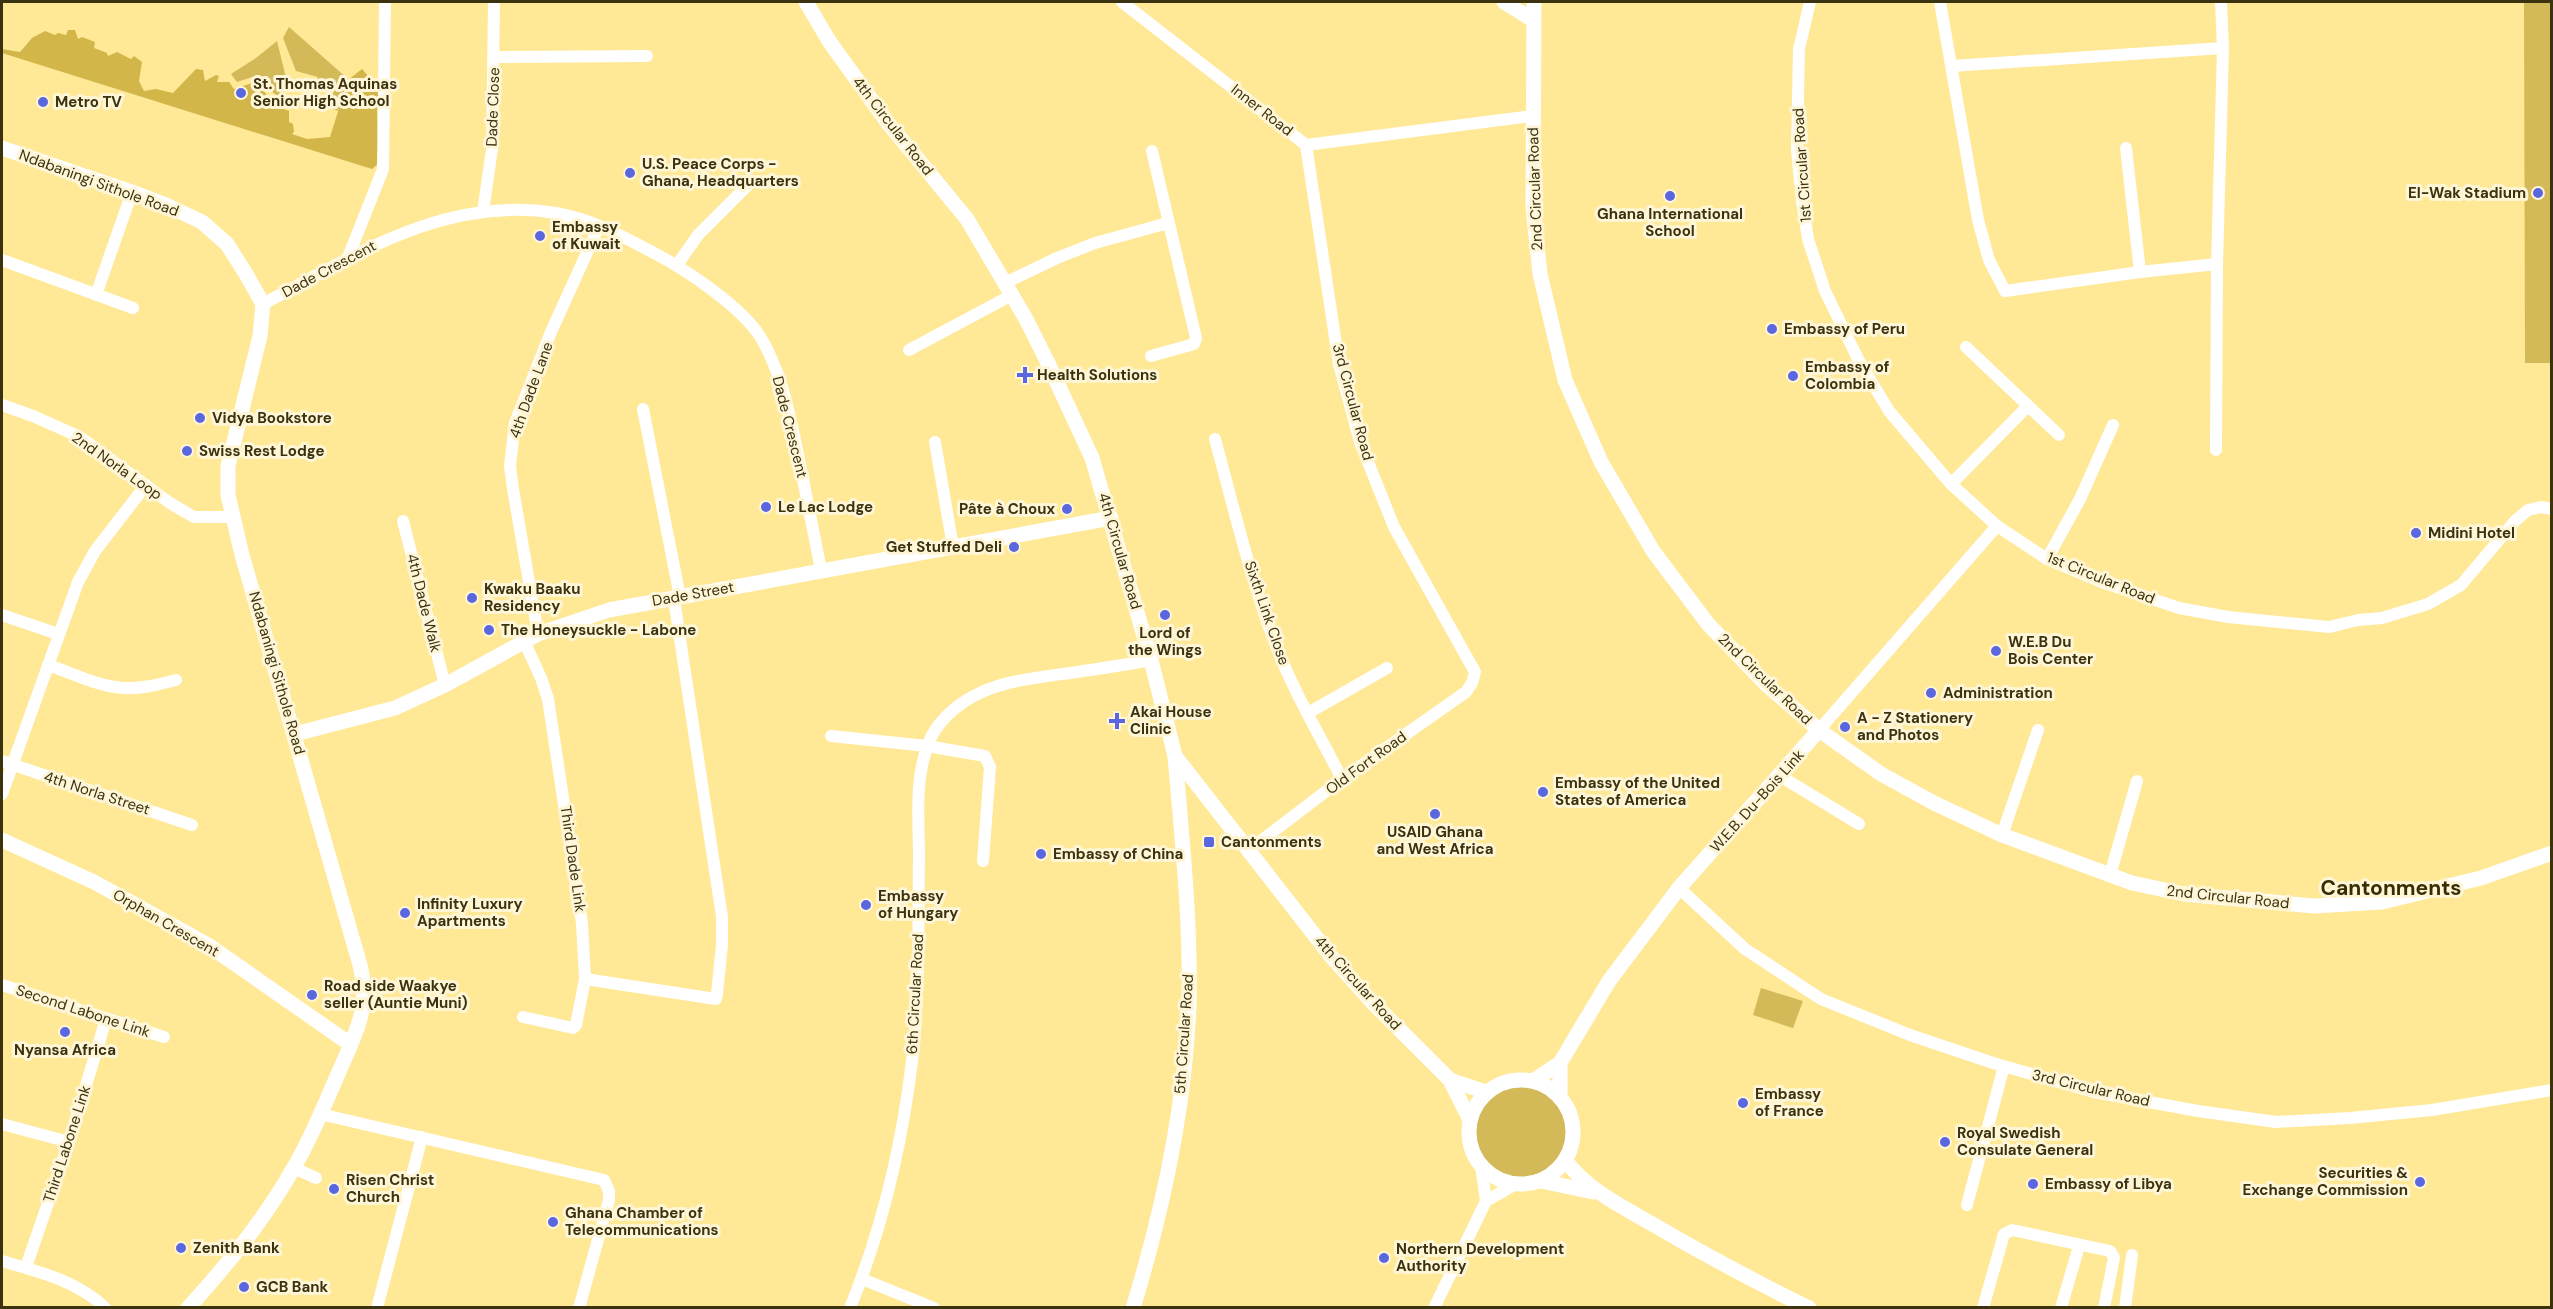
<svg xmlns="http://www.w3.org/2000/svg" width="2553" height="1309" viewBox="0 0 2553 1309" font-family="'DM Sans',sans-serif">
  <rect width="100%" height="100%" fill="#ffe896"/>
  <g fill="#d3b958">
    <polygon points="2524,2 2551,2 2551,363 2525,363"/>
    <polygon points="289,27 348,79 338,111 327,106 334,91 321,85 317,94 312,91 318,77 296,71 283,38"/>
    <polygon points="277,41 287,82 281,99 269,89 265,78 258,75 237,82 231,74 256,58"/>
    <polygon points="1761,988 1803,1001 1793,1028 1753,1015"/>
    <circle cx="1522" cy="1133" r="48"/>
  </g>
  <path fill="#d3b649" d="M68,30H75L78,39L82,37L95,42L94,48L107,53L108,56L117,52L131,59L134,56L142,62L139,81L144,91L156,89L173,93L196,69L203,70L205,81L216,75L219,76L217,82H229L234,89L255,82L262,85C267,100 275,106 289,111V122L293,124L294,132L292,134L307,139L330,137L348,80L362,69L380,89L377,111L379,163L372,169L2,53V49L20,52L32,38L45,31L55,35L58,33L66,35Z"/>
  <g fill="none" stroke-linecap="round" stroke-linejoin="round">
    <g stroke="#fff" stroke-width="12">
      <polyline points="1122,2 1306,145 1532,116"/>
      <polyline points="1810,2 1799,49 1797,150 1802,201 1808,239 1825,291 1859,361 1889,411 1951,484 1997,526 2047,559 2102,582 2179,608 2228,617 2329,627 2358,620 2382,618 2428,604 2461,585 2515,521 2528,510 2541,507 2552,509"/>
      <polyline points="1940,2 1978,220 1989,260 2005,291 2140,272 2217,264"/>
      <polyline points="494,57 647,56"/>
      <polyline points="1952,66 2223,48"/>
      <polyline points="2126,148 2140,272"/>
      <polyline points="483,212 492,149 494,2"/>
      <polyline points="2,260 133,308"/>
      <polyline points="347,260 383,169 385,2"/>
      <polyline points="677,265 698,235 747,186"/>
      <polyline points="1005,283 1057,258 1095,243 1168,223"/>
      <polyline points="96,295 132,192"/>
      <path d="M263,304C356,255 445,195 556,213C592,219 624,237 656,254C688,271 743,308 761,338C783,375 790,418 799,459C806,496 814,533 821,570"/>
      <polyline points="1966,347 2059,435"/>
      <polyline points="909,350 1012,295"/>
      <polyline points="1151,356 1194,344 1196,338 1152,151"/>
      <polyline points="2,405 33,416 80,437 170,503 194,517 232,517"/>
      <polyline points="643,409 680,597"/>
      <path d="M1215,439C1233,505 1249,573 1273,638C1291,687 1318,732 1342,779"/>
      <polyline points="935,442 953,547"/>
      <polyline points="2216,450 2217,264 2223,48 2221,2"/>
      <polyline points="1951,484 2027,407"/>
      <polyline points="403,521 445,685"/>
      <polyline points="2047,559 2080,499 2113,425"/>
      <polyline points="2,615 58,634"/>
      <polyline points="538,634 513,489 510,466 515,423 551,332 599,226"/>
      <path d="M48,665C72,673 99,687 125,688C142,689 160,684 176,680"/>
      <polyline points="1308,713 1387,668"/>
      <polyline points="1819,730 1997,526"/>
      <polyline points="831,736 927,746 985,756 990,767 983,861"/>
      <polyline points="2,761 192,825"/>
      <polyline points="1780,776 1859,824"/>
      <polyline points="2,794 78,582 95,551 146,485"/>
      <polyline points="2002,835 2038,730"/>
      <polyline points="1249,850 1342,779 1466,692 1472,683 1475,672 1394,527 1360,442 1339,364 1306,145"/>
      <polyline points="2110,875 2137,781"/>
      <polyline points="1679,888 1745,949 1821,999 1910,1035 1993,1063 2094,1092 2198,1111 2276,1122 2350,1118 2432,1110 2552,1090"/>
      <polyline points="585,979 716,999 717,993 722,945 722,917 674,599"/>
      <polyline points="2,985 164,1037"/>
      <polyline points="523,1017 573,1028 576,1025 585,979 582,923 548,699 541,678 524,641"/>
      <polyline points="320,1114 604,1180 609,1191 609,1200 579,1308"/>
      <polyline points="2,1124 69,1142"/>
      <polyline points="1481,1166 1486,1201"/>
      <polyline points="294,1168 316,1178"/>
      <polyline points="1967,1205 2004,1066"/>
      <path d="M2,1261C36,1271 79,1281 105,1308"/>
      <polyline points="26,1267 69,1142 106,1019"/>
      <polyline points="862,1279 934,1308"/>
      <polyline points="377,1308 422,1137"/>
      <path d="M850,1308C882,1229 902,1145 912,1061C920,994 918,924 919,857C919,827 916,795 922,766C925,750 931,733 942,721C975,683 1024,679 1070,673C1097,669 1124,665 1151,660"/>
      <polyline points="1434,1308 1486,1201 1514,1185"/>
      <polyline points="1983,1308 2004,1234 2012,1230 2110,1251 2114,1258 2104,1308"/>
      <polyline points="2061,1308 2079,1246"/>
      <polyline points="2125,1308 2132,1255"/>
    </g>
    <g stroke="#fff" stroke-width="15">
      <polyline points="806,2 829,41 888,123 967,219 1026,319 1047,361 1092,458 1151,660 1175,756 1330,955 1373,1003 1450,1080 1470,1120"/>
      <polyline points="1504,2 1533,20"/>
      <polyline points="1534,2 1533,207 1540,274 1565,380 1601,462 1653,551 1708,624 1767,685 1819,730 1881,774 1934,803 2002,835 2132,883 2184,894 2314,906 2382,902 2481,878 2552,853"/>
      <path d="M2,148L132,192L166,205L202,222L227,244L246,274L263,304L260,336L228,466V495L242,555L360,965C371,1009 355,1034 338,1074C324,1106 311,1139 293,1169C264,1220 228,1264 188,1308"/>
      <polyline points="295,734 395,708 445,685 538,634 609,610 1111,518"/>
      <polyline points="2,840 94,882 208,945 350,1044"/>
      <polyline points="1560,1063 1560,1098"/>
      <circle cx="1521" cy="1132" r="52"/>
      <polyline points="1450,1080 1486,1092"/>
      <polyline points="1533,1081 1560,1063 1609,981 1679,888 1819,730"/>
      <path d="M1565,1160C1587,1190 1623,1207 1654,1225C1705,1255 1756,1282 1809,1308"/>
      <polyline points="1541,1181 1593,1192"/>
      <path d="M1133,1308C1163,1210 1185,1108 1189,1005C1191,922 1182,839 1175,756"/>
    </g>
  </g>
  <g fill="#5a67de" stroke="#fef6d7" stroke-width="2">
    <circle cx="241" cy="93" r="6"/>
    <circle cx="43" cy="102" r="6"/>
    <circle cx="630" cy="173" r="6"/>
    <circle cx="2538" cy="193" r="6"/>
    <circle cx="1670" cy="196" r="6"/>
    <circle cx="540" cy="236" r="6"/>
    <circle cx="1772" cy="329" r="6"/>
    <path d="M1022 366h6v6h6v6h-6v6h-6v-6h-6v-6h6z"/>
    <circle cx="1793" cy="376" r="6"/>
    <circle cx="200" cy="418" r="6"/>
    <circle cx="187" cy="451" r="6"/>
    <circle cx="766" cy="507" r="6"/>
    <circle cx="1067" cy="509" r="6"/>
    <circle cx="2416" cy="533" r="6"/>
    <circle cx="1014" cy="547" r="6"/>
    <circle cx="472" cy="598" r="6"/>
    <circle cx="1165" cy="615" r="6"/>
    <circle cx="489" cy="630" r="6"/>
    <circle cx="1996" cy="651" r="6"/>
    <circle cx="1931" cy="693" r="6"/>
    <path d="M1114 712h6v6h6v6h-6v6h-6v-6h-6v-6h6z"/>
    <circle cx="1845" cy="727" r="6"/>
    <circle cx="1543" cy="792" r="6"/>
    <circle cx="1435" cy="814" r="6"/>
    <rect x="1203" y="836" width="12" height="12" rx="3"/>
    <circle cx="1041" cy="854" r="6"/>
    <circle cx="866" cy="905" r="6"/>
    <circle cx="405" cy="913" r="6"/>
    <circle cx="312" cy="995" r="6"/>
    <circle cx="65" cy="1032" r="6"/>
    <circle cx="1743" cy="1103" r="6"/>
    <circle cx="1945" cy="1142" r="6"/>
    <circle cx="2420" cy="1182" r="6"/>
    <circle cx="2033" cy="1184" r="6"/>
    <circle cx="334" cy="1189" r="6"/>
    <circle cx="553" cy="1222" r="6"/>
    <circle cx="181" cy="1248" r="6"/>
    <circle cx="1384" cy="1258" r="6"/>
    <circle cx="244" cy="1287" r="6"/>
  </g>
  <g text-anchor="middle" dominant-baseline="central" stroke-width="6" stroke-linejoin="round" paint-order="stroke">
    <g font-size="15" font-weight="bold" fill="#3b3210" stroke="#fef6d7" text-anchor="start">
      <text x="253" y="84">St. Thomas Aquinas<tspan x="253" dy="17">Senior High School</tspan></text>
      <text x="55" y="102">Metro TV</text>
      <text x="642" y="164">U.S. Peace Corps -<tspan x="642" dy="17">Ghana, Headquarters</tspan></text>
      <text x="2526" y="193" text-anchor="end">El-Wak Stadium</text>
      <text x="1670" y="214" text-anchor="middle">Ghana International<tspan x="1670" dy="17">School</tspan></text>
      <text x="552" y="227">Embassy<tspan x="552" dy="17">of Kuwait</tspan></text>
      <text x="1784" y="329">Embassy of Peru</text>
      <text x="1805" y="367">Embassy of<tspan x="1805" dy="17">Colombia</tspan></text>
      <text x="1037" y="375">Health Solutions</text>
      <text x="212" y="418">Vidya Bookstore</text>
      <text x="199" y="451">Swiss Rest Lodge</text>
      <text x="778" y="507">Le Lac Lodge</text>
      <text x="1055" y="509" text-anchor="end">Pâte à Choux</text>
      <text x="2428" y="533">Midini Hotel</text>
      <text x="1002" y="547" text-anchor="end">Get Stuffed Deli</text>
      <text x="484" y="589">Kwaku Baaku<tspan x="484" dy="17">Residency</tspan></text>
      <text x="501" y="630">The Honeysuckle - Labone</text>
      <text x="1165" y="633" text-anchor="middle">Lord of<tspan x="1165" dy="17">the Wings</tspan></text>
      <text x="2008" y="642">W.E.B Du<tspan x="2008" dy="17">Bois Center</tspan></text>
      <text x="1943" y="693">Administration</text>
      <text x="1130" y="712">Akai House<tspan x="1130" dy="17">Clinic</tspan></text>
      <text x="1857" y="718">A - Z Stationery<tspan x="1857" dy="17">and Photos</tspan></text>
      <text x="1555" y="783">Embassy of the United<tspan x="1555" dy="17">States of America</tspan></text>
      <text x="1435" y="832" text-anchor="middle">USAID Ghana<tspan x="1435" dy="17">and West Africa</tspan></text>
      <text x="1221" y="842">Cantonments</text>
      <text x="1053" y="854">Embassy of China</text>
      <text x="878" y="896">Embassy<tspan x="878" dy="17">of Hungary</tspan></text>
      <text x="417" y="904">Infinity Luxury<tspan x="417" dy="17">Apartments</tspan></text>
      <text x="324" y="986">Road side Waakye<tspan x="324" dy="17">seller (Auntie Muni)</tspan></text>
      <text x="65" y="1050" text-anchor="middle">Nyansa Africa</text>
      <text x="1755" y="1094">Embassy<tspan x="1755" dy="17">of France</tspan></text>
      <text x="1957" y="1133">Royal Swedish<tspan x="1957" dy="17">Consulate General</tspan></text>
      <text x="2408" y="1173" text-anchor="end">Securities &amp;<tspan x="2408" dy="17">Exchange Commission</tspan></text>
      <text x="346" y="1180">Risen Christ<tspan x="346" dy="17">Church</tspan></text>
      <text x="2045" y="1184">Embassy of Libya</text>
      <text x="565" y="1213">Ghana Chamber of<tspan x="565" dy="17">Telecommunications</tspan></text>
      <text x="193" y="1248">Zenith Bank</text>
      <text x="1396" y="1249">Northern Development<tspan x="1396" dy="17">Authority</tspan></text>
      <text x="256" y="1287">GCB Bank</text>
    </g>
    <g font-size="15" fill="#3b3210" stroke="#fef6d7">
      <text transform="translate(493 107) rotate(-88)">Dade Close</text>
      <text transform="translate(1262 110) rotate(38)">Inner Road</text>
      <text transform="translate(893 126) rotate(52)">4th Circular Road</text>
      <text transform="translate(1802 165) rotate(-94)">1st Circular Road</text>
      <text transform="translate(99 183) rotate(20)">Ndabaningi Sithole Road</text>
      <text transform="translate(1535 189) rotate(-92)">2nd Circular Road</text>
      <text transform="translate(329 269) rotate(-28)">Dade Crescent</text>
      <text transform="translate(531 390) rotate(-70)">4th Dade Lane</text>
      <text transform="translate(1353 402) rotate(75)">3rd Circular Road</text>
      <text transform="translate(790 427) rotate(76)">Dade Crescent</text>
      <text transform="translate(117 466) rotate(35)">2nd Norla Loop</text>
      <text transform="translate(1120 551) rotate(74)">4th Circular Road</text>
      <text transform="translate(2101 578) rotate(22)">1st Circular Road</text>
      <text transform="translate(693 594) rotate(-10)">Dade Street</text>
      <text transform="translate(424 603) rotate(76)">4th Dade Walk</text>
      <text transform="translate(1267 613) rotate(71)">Sixth Link Close</text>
      <text transform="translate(277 673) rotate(74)">Ndabaningi Sithole Road</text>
      <text transform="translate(1765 679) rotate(44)">2nd Circular Road</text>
      <text transform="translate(1366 763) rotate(-36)">Old Fort Road</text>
      <text transform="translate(97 793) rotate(18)">4th Norla Street</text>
      <text transform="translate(1757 801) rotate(-48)">W.E.B. Du-Bois Link</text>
      <text transform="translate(573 859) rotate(82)">Third Dade Link</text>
      <text transform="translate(2228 897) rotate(6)">2nd Circular Road</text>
      <text transform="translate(166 923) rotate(30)">Orphan Crescent</text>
      <text transform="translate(1358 983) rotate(48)">4th Circular Road</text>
      <text transform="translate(915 994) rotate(-87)">6th Circular Road</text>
      <text transform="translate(83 1011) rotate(18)">Second Labone Link</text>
      <text transform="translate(1184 1034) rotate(-86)">5th Circular Road</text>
      <text transform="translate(2091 1088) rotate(13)">3rd Circular Road</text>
      <text transform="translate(67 1144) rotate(-72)">Third Labone Link</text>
    </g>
    <g font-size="21" font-weight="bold" fill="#392e00" stroke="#fef6d7">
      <text x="2391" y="888">Cantonments</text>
    </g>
  </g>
  <rect width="2553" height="1309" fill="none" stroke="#3b3210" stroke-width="6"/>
</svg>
